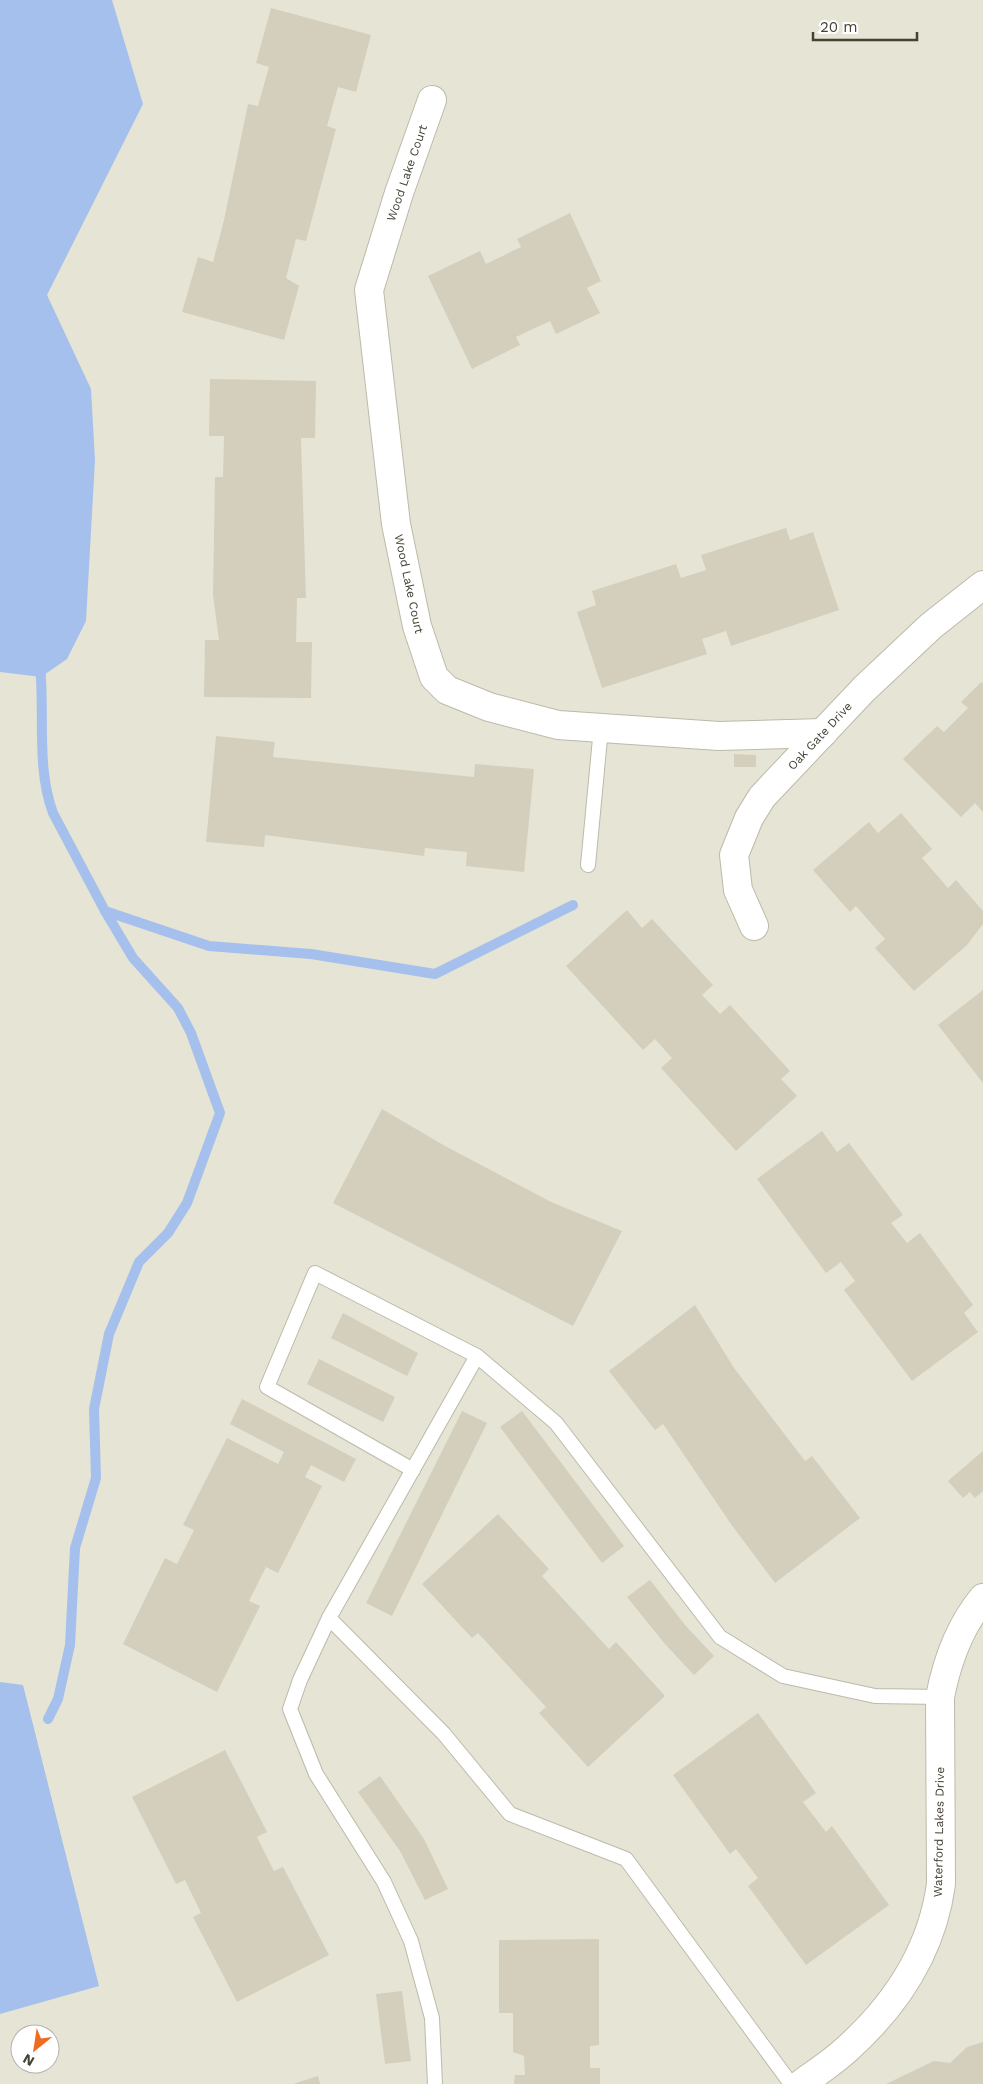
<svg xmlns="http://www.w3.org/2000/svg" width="983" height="2084" viewBox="0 0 983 2084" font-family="'Work Sans',sans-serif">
  <rect width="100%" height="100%" fill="#f2f1e6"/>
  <path fill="#e6e4d4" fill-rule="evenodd" d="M0,0H983V2084H0ZM20,2034H50V2064H20Z"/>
  <g fill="#a5c0ec">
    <polygon points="0,0 112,0 143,104 47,295 91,389 95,460 86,621 67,659 41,677 0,672"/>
    <polygon points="0,1682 23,1685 99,1986 0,2014"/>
  </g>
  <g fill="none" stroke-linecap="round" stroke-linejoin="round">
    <g stroke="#a5c0ec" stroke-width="10">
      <path d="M40,665C45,713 36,768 53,813L105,911L133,958L178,1008L191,1033L220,1113L187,1203L168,1233L139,1262L109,1334L94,1409L96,1478L75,1548L70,1645L58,1699L48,1719"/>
      <polyline points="105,911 209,946 311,954 435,974 573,905"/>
    </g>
  </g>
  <g fill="#d3cfbc">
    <polygon points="271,8 371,35 356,92 338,87 327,126 336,129 306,241 296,239 286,278 299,286 284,340 182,312 198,257 213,262 224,220 248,104 258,106 269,67 256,63"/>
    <polygon points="570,213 601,281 587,288 600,313 556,334 550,321 516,337 520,345 472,369 428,276 480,251 486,264 521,247 517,239"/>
    <polygon points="210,379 316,381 315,438 301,438 306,598 297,598 296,642 312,642 311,698 204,697 205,640 219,640 213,595 215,477 223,477 224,436 209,436"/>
    <polygon points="786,528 790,540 813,532 839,610 731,646 726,631 702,639 707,654 602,688 577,612 596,605 592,591 676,564 681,578 706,570 701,555"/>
    <polygon points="981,682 983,684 983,812 975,803 961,817 903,759 937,726 944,732 968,708 961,702"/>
    <polygon points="216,736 275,742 273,757 474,777 475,764 534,769 524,872 466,866 467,852 425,848 424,856 265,835 264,847 206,842"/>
    <polygon points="734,754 756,755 756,767 734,767"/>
    <polygon points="901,813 932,849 922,858 948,888 956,880 983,911 983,924 967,945 914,991 875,948 885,939 856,906 850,912 813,870 869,822 878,833"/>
    <polygon points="627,910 642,928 652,919 713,985 702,995 720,1014 730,1005 790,1071 781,1079 797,1096 736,1151 661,1068 672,1058 655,1039 643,1050 566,966"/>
    <polygon points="983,990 983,1083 938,1025"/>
    <polygon points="382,1109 445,1146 551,1202 622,1231 573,1326 333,1203"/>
    <polygon points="822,1131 837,1152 849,1143 903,1215 891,1223 907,1243 920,1233 973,1305 964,1313 978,1332 912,1381 844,1290 855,1281 841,1262 826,1273 757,1179"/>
    <polygon points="695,1305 734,1368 805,1461 812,1456 860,1518 775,1583 731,1524 663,1424 655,1430 609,1371"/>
    <polygon points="343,1313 418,1353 407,1376 331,1338"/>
    <polygon points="319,1359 395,1397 383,1422 307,1384"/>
    <polygon points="242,1399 356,1459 344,1482 311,1465 305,1477 322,1486 278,1573 266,1567 249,1601 260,1606 217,1692 123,1644 165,1558 177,1564 194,1530 183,1525 227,1438 278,1464 284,1452 230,1424"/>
    <polygon points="462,1411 487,1423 392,1616 366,1603"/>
    <polygon points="522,1411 624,1546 602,1563 500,1427"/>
    <polygon points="983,1451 983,1491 975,1498 970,1492 963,1498 948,1481"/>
    <polygon points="498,1514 549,1569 542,1576 609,1649 616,1642 665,1696 588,1767 539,1713 546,1707 478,1633 472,1638 422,1584"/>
    <polygon points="650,1580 685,1625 714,1656 694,1675 665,1644 627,1597"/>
    <polygon points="758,1713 816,1793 803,1802 826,1832 832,1826 889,1905 806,1965 748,1886 758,1878 736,1849 730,1854 673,1775"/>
    <polygon points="225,1750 267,1832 257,1837 274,1871 283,1867 329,1955 237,2002 193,1917 201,1913 185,1880 176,1884 132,1797"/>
    <polygon points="380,1776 424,1839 448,1889 425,1900 400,1851 358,1792"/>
    <polygon points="599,1939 599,2045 590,2046 590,2068 600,2068 600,2084 514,2084 515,2075 525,2075 524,2056 513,2052 513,2013 499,2013 499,1940"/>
    <polygon points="402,1991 411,2061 385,2064 376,1994"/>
    <polygon points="983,2042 983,2084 886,2084 934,2061 950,2063 967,2047"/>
    <polygon points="318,2076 320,2084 293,2084"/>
  </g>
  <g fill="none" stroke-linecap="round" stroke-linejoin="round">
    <g stroke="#bdbaa9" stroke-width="16">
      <g id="lane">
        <polyline points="588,865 601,728"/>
        <polyline points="413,1470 267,1387 315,1273 477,1356 556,1423 720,1637 783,1676 875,1696 940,1697"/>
        <polyline points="329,1618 444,1734 510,1814 626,1859 791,2084"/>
        <polyline points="435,2084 432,2018 411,1941 384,1882 316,1774 290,1709 300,1680 329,1618 477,1356"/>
      </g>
    </g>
    <g stroke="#bdbaa9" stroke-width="30">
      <g id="street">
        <polyline points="432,100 399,193 369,290 396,524 417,626 434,677 447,690 489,707 558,725 719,736 823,733"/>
        <polyline points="754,926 738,890 734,855 749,818 762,797 864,689 931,626 983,585"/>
        <path d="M801,2084C816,2073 833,2062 847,2049C896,2005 932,1950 941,1884L940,1697C947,1661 959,1627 983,1598"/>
      </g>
    </g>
    <use href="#lane" stroke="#fff" stroke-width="14"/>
    <use href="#street" stroke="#fff" stroke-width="28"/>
  </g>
  <g text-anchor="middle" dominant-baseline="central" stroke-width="4.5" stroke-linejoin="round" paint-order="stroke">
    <g font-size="12" fill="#444135" stroke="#fff">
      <text transform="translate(407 173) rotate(-71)">Wood Lake Court</text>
      <text transform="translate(409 584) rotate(78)">Wood Lake Court</text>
      <text transform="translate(820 736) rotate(-47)">Oak Gate Drive</text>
      <text transform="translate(939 1832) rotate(-89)">Waterford Lakes Drive</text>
    </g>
  </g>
  <g transform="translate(35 2049) rotate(210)"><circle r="24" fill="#ffffff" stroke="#b4b3ae"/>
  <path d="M0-4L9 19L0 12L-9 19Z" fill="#ee6b20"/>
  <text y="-8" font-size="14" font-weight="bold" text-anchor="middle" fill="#444135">N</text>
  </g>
  <path d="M813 32v8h104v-8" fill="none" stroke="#444135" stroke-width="2.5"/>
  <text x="820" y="32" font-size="15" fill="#444135" stroke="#ffffff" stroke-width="4" paint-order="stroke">20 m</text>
</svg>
